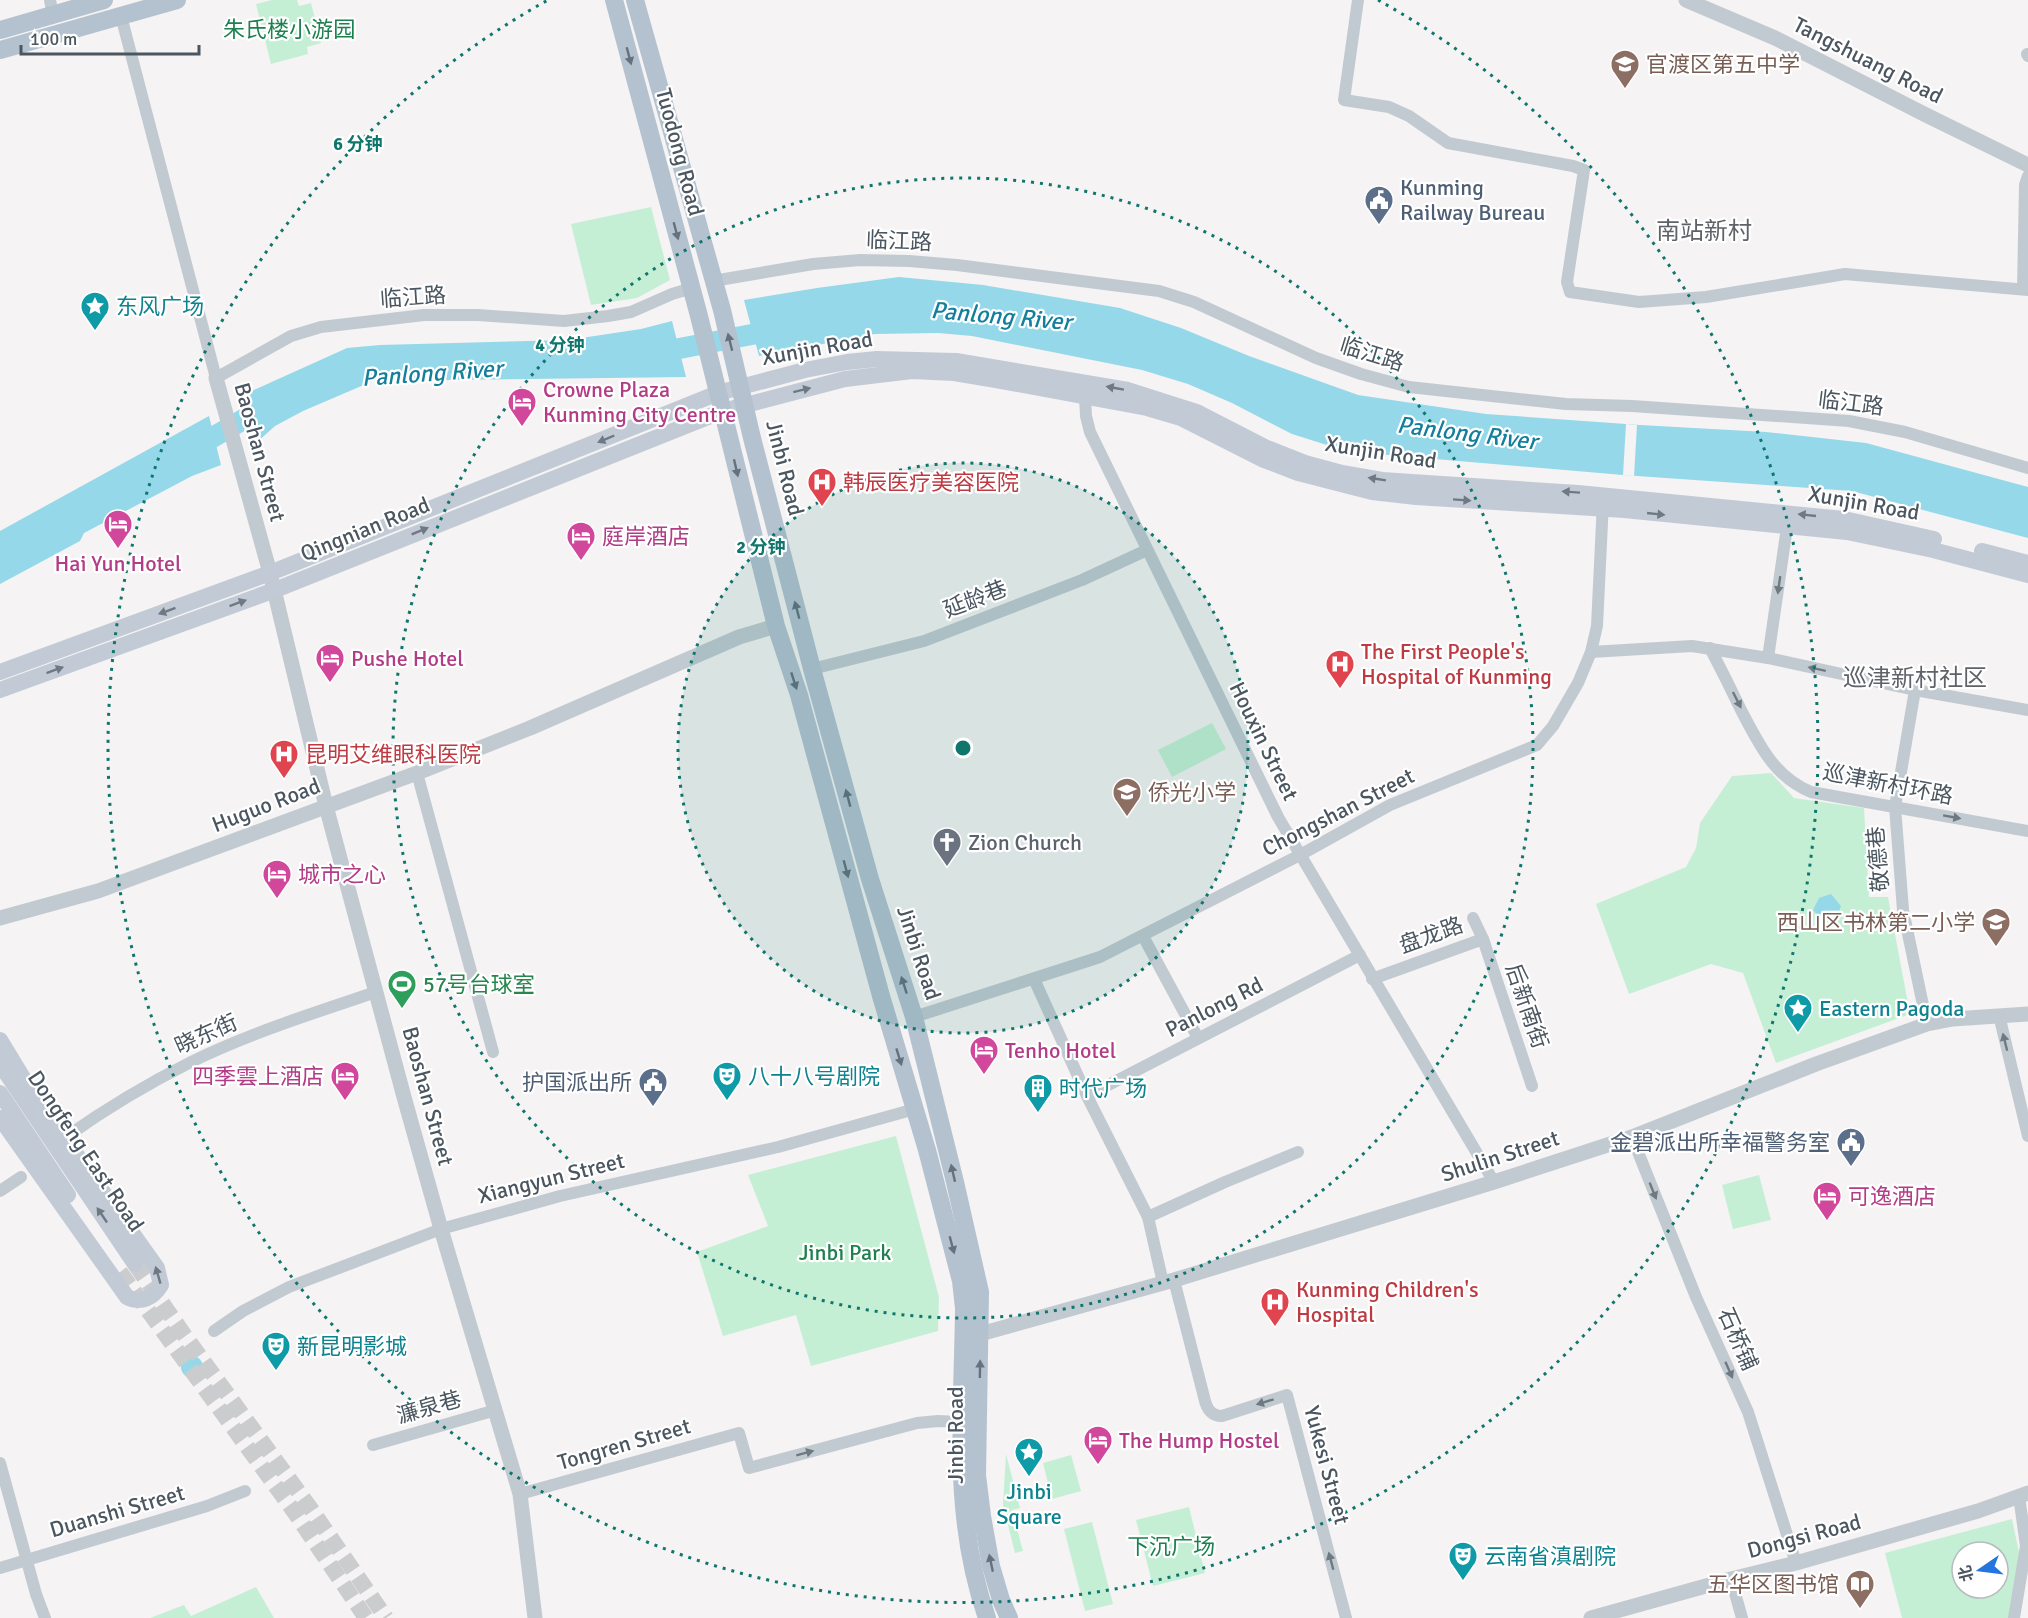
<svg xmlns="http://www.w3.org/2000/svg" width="2028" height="1618" viewBox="0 0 2028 1618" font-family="Signika,'Noto Sans SC',sans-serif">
  <rect width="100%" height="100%" fill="#f5f3f3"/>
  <g fill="#c5efd5" fill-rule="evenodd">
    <polygon points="272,0 297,0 299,6 311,3 321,43 307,47 308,54 271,64 256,4"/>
    <polygon points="651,207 670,280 637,298 591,305 571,224"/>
    <polygon points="1212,723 1226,749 1172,777 1158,750"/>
    <polygon points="1771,773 1794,798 1864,808 1869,897 1888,897 1910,1014 1776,1063 1743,973 1711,964 1629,994 1596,904 1686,867 1696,848 1700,823 1732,776"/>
    <polygon points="896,1136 939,1297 938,1331 811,1366 796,1315 723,1336 697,1252 768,1226 748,1175"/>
    <polygon points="1759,1175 1771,1220 1733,1229 1722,1185"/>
    <polygon points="1006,1454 1020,1508 1012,1510 1023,1551 1015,1553 1003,1505"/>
    <polygon points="1071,1455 1081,1491 1052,1499 1043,1463"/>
    <polygon points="1189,1507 1205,1573 1153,1586 1136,1520"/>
    <path d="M2012,1519L2020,1557L2010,1618H1902L1885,1553ZM1962,1552H1998V1588H1962Z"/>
    <polygon points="1092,1522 1113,1604 1085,1611 1064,1529"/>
    <polygon points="256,1587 274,1618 150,1618 184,1605 191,1616"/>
  </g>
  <g fill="#94d8ea">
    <polygon points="899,277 983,285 1120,308 1181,328 1249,356 1358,395 1486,414 1640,425 1766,432 1866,443 2028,487 2028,538 1852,491 1623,475 1388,455 1330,446 1292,434 1232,403 1188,384 1142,370 972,336 938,333 875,334 759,356 744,300 817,288"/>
    <polygon points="672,321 686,377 373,381 303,411 275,426 256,443 245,394 347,348 380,345 568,340 641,329"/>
    <polygon points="209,416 221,465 192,476 84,533 80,541 0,584 0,531"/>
    <polygon points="1831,894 1841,906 1837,917 1822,920 1813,910 1819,898"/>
    <circle cx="192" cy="1367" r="11"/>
  </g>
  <polygon fill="#f5f3f3" points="1626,424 1637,425 1634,476 1623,475"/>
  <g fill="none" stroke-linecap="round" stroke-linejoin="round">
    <g stroke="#94d8ea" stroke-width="21">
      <polyline points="651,354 780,329"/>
      <polyline points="191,450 275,401"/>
    </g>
    <g stroke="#caccce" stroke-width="16" stroke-dasharray="16 8" stroke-linecap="butt">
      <polyline points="135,1264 185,1336 311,1509 386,1618"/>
      <polyline points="120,1272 293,1510 366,1618"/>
    </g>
    <g stroke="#c2cad1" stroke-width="12">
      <polyline points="50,0 53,15"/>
      <polyline points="1358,0 1344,100 1389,107 1409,116 1448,143 1573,166 1584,170 1567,282 1570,292 1639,302 1706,297 1845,274 2028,290"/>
      <polyline points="121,16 216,378 291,336 321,327 424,315 478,315 564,321 608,316 631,312 672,294 692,288"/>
      <polyline points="2027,54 2028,56"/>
      <polyline points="713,281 813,264 860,260 909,261 957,265 1159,291 1194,302 1316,358 1361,374 1409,387 1566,404 1632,406 1849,421 1905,432 2028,468"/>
      <polyline points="2023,289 2025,185 2028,176"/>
      <polyline points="1085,396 1086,416 1090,432 1278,817 1494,1182"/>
      <path d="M1710,648C1721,669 1731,689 1741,710C1759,744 1774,777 1811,792L2028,831"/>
      <polyline points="1591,652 1692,646 1768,658 1915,690 2028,710"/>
      <polyline points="1768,658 1787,527"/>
      <polyline points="812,669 924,641 1082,580 1147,550"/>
      <polyline points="1915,690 1895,807 1903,910 1927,1024"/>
      <polyline points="417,773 493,1052"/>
      <polyline points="1143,936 1198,1038"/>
      <polyline points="1483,939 1532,1086"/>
      <polyline points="1034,979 1087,1096 1148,1217 1163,1283"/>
      <polyline points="1372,979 1483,939 1473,918"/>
      <polyline points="1999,1015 2028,1136"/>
      <polyline points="914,1017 1100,957 1300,855 1390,805 1537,745 1553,726 1578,683 1591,652 1597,626 1603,502"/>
      <polyline points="1087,1096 1360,955"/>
      <path d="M66,1137C104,1110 149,1083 191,1062C250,1033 314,1013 376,992"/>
      <polyline points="1632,1137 1696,1297 1748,1412 1796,1563"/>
      <polyline points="0,1191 21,1177"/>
      <polyline points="1148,1217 1225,1182 1298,1152"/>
      <path d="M1174,1280L1204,1397C1206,1407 1210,1416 1222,1416L1287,1395L1346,1618"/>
      <polyline points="214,1331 243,1311 289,1287 441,1229 560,1196 778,1147 915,1109"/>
      <polyline points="373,1445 496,1410"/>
      <polyline points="0,1463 36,1594 45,1618"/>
      <polyline points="520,1494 739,1433 749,1468 917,1423 938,1421 961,1422"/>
      <polyline points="0,1568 207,1506 245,1491"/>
      <polyline points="1731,1579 1742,1618"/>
      <polyline points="2014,1618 2026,1546 2019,1496"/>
    </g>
    <g stroke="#c2cad1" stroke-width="15">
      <polyline points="1686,0 1775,38 1926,115 2028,165"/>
      <polyline points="216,378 270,573 326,806 404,1097 441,1229 520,1494 535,1618"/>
      <polyline points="0,918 98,891 417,773 530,728 739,637 776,626"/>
      <polyline points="980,1334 1174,1280 1494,1182 1632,1137 1816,1064 1927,1024 1953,1019 2028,1014"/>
      <polyline points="1591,1618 1731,1579 1796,1563 1978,1511 2028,1493"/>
    </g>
    <g stroke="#c2cbd5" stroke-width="16">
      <polyline points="1982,551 2028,563"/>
      <polyline points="0,672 270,573 718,393 805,370 847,362 877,359 956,361 1128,390 1197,412 1267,448 1305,463 1342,473 1382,480 1578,493 1844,519 1934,539"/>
      <polyline points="0,690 275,590 723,411 845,379 912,371 954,373 996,380 1147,408 1181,418 1264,460 1298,473 1372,492 1416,497 1624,510 1847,532 1933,550 2028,575"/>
      <path d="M0,1040L31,1091L157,1268L161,1285C153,1298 141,1304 127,1297L0,1118"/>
      <polyline points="0,1064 135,1264"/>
      <polyline points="0,1093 68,1195"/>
    </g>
    <g stroke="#b4c2d0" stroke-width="18">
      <path d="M614,0L699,316L776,626L799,695L881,996L927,1150L961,1281L964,1308C963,1416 951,1514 987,1618"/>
      <polyline points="635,0 722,310 752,438 812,669 870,879 914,1017 955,1182 980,1292 977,1475 982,1516 991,1566 1001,1600 1009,1618"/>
      <polyline points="0,30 104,0"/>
      <polyline points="0,50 177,0"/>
    </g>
  </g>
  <defs><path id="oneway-solid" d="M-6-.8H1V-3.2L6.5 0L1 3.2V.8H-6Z" transform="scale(1.5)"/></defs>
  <g fill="#65717c">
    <use href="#oneway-solid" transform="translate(629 56) rotate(75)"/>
    <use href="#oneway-solid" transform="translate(676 231) rotate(75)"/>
    <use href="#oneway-solid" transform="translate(730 342) rotate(-104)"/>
    <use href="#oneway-solid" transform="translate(736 468) rotate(77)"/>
    <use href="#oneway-solid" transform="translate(797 610) rotate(-105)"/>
    <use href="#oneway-solid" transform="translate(794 681) rotate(72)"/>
    <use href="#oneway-solid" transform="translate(848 798) rotate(-105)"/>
    <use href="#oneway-solid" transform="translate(846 869) rotate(75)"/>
    <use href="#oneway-solid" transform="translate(904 985) rotate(-108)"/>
    <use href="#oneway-solid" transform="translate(899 1057) rotate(73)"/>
    <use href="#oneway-solid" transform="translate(953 1173) rotate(-103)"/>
    <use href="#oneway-solid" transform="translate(952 1245) rotate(75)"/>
    <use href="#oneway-solid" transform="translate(980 1369) rotate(-89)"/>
    <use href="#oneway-solid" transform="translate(991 1563) rotate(-102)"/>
  </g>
  <g fill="#6f7983">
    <use href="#oneway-solid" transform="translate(1115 388) rotate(-170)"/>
    <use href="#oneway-solid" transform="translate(802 390) rotate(-14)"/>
    <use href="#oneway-solid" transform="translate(606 439) rotate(157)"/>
    <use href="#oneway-solid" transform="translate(1377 479) rotate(-171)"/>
    <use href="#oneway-solid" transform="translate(1571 492) rotate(-176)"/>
    <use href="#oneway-solid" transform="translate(1462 500) rotate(4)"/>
    <use href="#oneway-solid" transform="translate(1656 514) rotate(6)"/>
    <use href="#oneway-solid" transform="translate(1807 515) rotate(-174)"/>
    <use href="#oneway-solid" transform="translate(420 531) rotate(-22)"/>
    <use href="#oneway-solid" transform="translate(238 603) rotate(-20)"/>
    <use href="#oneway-solid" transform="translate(167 611) rotate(160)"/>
    <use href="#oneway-solid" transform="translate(55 670) rotate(-20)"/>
    <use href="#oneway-solid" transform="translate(102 1215) rotate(-124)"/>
    <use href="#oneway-solid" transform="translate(158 1275) rotate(-106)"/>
  </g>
  <g fill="#6f7982">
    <use href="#oneway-solid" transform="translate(1779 585) rotate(98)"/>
    <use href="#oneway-solid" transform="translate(1817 669) rotate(-168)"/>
    <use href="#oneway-solid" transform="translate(1737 700) rotate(63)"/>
    <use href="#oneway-solid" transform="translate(1952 817) rotate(10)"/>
    <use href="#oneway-solid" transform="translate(2005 1042) rotate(-104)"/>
    <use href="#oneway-solid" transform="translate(1653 1191) rotate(68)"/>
    <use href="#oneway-solid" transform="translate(1729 1370) rotate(66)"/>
    <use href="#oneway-solid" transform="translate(1265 1402) rotate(163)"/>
    <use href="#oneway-solid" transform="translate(805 1453) rotate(-15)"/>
    <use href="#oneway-solid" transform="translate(1331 1561) rotate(-105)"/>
  </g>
  <circle cx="963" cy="748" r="285" fill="#0f766e" fill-opacity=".12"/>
  <g fill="none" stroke="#0f766e" stroke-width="3" stroke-dasharray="3 6">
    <circle cx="963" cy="748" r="285"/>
    <circle cx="963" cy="748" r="570"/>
    <path d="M1378 0A855 855 0 1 1 548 0"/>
  </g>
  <defs>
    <g id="school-pin" transform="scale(1.5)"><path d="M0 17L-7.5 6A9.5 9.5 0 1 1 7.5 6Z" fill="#8d6e63" stroke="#fff"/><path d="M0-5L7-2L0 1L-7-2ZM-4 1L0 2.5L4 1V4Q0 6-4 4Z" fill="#fff"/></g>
    <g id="civic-pin" transform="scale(1.5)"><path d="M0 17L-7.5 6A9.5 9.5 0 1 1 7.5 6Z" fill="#5c6f8a" stroke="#fff"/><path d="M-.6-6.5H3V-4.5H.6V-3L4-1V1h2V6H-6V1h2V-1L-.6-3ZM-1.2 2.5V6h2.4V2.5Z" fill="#fff"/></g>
    <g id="sight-pin" transform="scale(1.5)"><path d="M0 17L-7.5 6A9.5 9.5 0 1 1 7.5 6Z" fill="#0f9aa8" stroke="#fff"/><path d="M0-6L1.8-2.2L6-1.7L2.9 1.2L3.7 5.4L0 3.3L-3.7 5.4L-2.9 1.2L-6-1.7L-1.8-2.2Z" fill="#fff"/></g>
    <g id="hotel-pin" transform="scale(1.5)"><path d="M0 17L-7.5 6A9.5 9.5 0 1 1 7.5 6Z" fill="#d1479c" stroke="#fff"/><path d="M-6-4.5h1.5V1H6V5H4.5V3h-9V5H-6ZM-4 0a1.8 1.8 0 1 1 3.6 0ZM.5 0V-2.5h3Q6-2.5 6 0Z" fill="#fff"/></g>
    <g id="hospital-pin" transform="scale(1.5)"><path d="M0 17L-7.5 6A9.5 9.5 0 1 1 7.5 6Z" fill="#e0444e" stroke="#fff"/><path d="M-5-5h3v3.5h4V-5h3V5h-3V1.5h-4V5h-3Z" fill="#fff"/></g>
    <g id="church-pin" transform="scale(1.5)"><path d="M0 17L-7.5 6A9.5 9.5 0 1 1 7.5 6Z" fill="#6b7280" stroke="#fff"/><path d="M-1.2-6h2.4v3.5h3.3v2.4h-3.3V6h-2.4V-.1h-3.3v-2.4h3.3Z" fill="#fff"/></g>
    <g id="stadium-pin" transform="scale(1.5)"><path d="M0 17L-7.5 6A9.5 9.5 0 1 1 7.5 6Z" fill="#2e9e5b" stroke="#fff"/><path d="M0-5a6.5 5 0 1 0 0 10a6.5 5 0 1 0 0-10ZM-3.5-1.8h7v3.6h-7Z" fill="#fff"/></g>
    <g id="theatre-pin" transform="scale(1.5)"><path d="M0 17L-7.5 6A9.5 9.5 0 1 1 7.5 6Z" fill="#0f9aa8" stroke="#fff"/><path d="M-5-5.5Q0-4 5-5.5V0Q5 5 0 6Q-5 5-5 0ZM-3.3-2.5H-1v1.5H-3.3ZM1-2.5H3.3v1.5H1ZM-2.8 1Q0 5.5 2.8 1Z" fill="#fff"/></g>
    <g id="building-pin" transform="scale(1.5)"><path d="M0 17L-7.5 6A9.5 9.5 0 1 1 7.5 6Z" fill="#0f9aa8" stroke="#fff"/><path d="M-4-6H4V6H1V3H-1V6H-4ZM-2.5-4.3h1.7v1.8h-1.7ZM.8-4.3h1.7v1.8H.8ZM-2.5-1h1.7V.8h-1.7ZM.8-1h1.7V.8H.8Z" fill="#fff"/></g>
    <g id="library-pin" transform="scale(1.5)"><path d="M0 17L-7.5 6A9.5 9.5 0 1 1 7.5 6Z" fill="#8d6e63" stroke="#fff"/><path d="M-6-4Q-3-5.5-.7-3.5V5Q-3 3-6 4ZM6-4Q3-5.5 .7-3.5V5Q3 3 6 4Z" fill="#fff"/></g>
  </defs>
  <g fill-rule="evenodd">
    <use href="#school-pin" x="1625" y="64"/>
    <use href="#civic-pin" x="1379" y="200"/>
    <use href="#sight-pin" x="95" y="306"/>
    <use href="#hotel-pin" x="522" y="402"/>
    <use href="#hospital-pin" x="822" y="482"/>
    <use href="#hotel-pin" x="118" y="524"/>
    <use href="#hotel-pin" x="581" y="536"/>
    <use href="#hotel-pin" x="330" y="658"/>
    <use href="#hospital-pin" x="1340" y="664"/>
    <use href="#hospital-pin" x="284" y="754"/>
    <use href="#school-pin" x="1127" y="792"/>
    <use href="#church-pin" x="947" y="842"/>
    <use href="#hotel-pin" x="277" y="874"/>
    <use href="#school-pin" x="1996" y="922"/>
    <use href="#stadium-pin" x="402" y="984"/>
    <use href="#sight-pin" x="1798" y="1008"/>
    <use href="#hotel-pin" x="984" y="1050"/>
    <use href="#hotel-pin" x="345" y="1076"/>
    <use href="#theatre-pin" x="727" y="1076"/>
    <use href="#civic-pin" x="653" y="1082"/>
    <use href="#building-pin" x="1038" y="1088"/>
    <use href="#civic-pin" x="1851" y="1142"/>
    <use href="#hotel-pin" x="1827" y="1196"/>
    <use href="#hospital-pin" x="1275" y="1302"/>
    <use href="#theatre-pin" x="276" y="1346"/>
    <use href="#hotel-pin" x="1098" y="1440"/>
    <use href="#sight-pin" x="1029" y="1452"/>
    <use href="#theatre-pin" x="1463" y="1556"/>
    <use href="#library-pin" x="1860" y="1584"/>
  </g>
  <g text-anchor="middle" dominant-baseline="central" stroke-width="4.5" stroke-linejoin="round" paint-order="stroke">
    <g font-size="22" fill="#1c814f" stroke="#fff">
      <text x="289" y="29">朱氏楼小游园</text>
      <text x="845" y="1252">Jinbi Park</text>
      <text x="1171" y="1546">下沉广场</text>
    </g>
    <g font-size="22" fill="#4b5660" stroke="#fff">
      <text transform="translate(1868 60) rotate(27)">Tangshuang Road</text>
      <text transform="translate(680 152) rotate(75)">Tuodong Road</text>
      <text transform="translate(899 241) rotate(2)">临江路</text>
      <text transform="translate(413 297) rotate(-4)">临江路</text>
      <text transform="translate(817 348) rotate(-10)">Xunjin Road</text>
      <text transform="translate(1372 354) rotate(17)">临江路</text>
      <text transform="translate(1851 403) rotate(7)">临江路</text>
      <text transform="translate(260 452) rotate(75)">Baoshan Street</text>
      <text transform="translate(1381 452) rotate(9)">Xunjin Road</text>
      <text transform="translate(785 468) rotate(76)">Jinbi Road</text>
      <text transform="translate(1864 503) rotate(10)">Xunjin Road</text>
      <text transform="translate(365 529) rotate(-22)">Qingnian Road</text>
      <text transform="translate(975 599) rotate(-21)">延龄巷</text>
      <text transform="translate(1264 741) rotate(64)">Houxin Street</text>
      <text transform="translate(1888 784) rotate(11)">巡津新村环路</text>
      <text transform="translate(266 805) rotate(-21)">Huguo Road</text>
      <text transform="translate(1338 812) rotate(-27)">Chongshan Street</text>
      <text transform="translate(1878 859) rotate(-95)">敬德巷</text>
      <text transform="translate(1431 935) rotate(-20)">盘龙路</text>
      <text transform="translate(919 953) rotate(72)">Jinbi Road</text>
      <text transform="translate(1527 1006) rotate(71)">后新南街</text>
      <text transform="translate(1214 1007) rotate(-27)">Panlong Rd</text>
      <text transform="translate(206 1034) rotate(-24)">晓东街</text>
      <text transform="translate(428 1096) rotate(75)">Baoshan Street</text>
      <text transform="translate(86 1151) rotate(56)">Dongfeng East Road</text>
      <text transform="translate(1500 1156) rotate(-18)">Shulin Street</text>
      <text transform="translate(551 1178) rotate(-14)">Xiangyun Street</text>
      <text transform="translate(1738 1339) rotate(66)">石桥铺</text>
      <text transform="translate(429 1407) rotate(-16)">濂泉巷</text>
      <text transform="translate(955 1435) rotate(-90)">Jinbi Road</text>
      <text transform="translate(624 1444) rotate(-16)">Tongren Street</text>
      <text transform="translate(1327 1465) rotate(75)">Yukesi Street</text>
      <text transform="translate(117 1511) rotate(-16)">Duanshi Street</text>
      <text transform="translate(1804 1536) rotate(-15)">Dongsi Road</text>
    </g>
    <g font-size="22" fill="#785e54" stroke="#fff" text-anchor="start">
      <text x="1646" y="64">官渡区第五中学</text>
      <text x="1148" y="792">侨光小学</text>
      <text x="1975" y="922" text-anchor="end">西山区书林第二小学</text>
      <text x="1839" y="1584" text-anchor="end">五华区图书馆</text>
    </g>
    <g font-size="22" fill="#4e5e75" stroke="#fff" text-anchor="end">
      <text x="1400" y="187" text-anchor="start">Kunming<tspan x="1400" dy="25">Railway Bureau</tspan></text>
      <text x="632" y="1082">护国派出所</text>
      <text x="1830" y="1142">金碧派出所幸福警务室</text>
    </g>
    <g font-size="22" fill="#0d838f" stroke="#fff" text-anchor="start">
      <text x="116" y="306">东风广场</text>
      <text x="1819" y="1008">Eastern Pagoda</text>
      <text x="748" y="1076">八十八号剧院</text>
      <text x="1059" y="1088">时代广场</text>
      <text x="297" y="1346">新昆明影城</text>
      <text x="1029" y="1491" text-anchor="middle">Jinbi<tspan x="1029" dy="25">Square</tspan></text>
      <text x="1484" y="1556">云南省滇剧院</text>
    </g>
    <g font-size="22" fill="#b23c85" stroke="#fff" text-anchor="start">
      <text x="543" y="389">Crowne Plaza<tspan x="543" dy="25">Kunming City Centre</tspan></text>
      <text x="602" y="536">庭岸酒店</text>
      <text x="118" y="563" text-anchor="middle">Hai Yun Hotel</text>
      <text x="351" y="658">Pushe Hotel</text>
      <text x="298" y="874">城市之心</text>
      <text x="1005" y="1050">Tenho Hotel</text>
      <text x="324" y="1076" text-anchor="end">四季雲上酒店</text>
      <text x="1848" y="1196">可逸酒店</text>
      <text x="1119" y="1440">The Hump Hostel</text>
    </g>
    <g font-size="22" fill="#be3a42" stroke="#fff" text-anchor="start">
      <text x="843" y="482">韩辰医疗美容医院</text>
      <text x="1361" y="651">The First People's<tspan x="1361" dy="25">Hospital of Kunming</tspan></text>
      <text x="305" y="754">昆明艾维眼科医院</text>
      <text x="1296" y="1289">Kunming Children's<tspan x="1296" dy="25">Hospital</tspan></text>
    </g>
    <g font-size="22" fill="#5b616d" stroke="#fff" text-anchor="start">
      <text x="968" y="842">Zion Church</text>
    </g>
    <g font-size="22" fill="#27864d" stroke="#fff" text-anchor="start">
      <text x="423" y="984">57号台球室</text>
    </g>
    <g font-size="24" fill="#5f6368" stroke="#fff">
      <text x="1704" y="231">南站新村</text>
      <text x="1915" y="678">巡津新村社区</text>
    </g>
    <g font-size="24" font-style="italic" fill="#137f9c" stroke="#fff">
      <text transform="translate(1001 316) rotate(5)">Panlong River</text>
      <text transform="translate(432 373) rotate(-4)">Panlong River</text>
      <text transform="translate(1467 433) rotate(7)">Panlong River</text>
    </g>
  </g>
  <circle cx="963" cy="748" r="9" fill="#0f766e" stroke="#fff" stroke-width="3"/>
  <g font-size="18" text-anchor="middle" font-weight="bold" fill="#0f766e" stroke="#fff" stroke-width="4.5" stroke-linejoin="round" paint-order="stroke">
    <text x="358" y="150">6 分钟</text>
    <text x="560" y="351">4 分钟</text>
    <text x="761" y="553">2 分钟</text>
  </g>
  <g transform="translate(1980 1570) rotate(256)"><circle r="28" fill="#ffffff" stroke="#b7bbbf" stroke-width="1.5"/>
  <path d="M0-4.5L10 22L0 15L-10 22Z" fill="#2475de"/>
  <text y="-9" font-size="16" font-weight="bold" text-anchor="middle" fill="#4b5660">北</text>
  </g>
  <path d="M21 45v9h178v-9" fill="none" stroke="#4b5660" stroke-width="3"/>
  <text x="30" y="45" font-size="18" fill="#4b5660" stroke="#ffffff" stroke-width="4.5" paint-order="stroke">100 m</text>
</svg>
